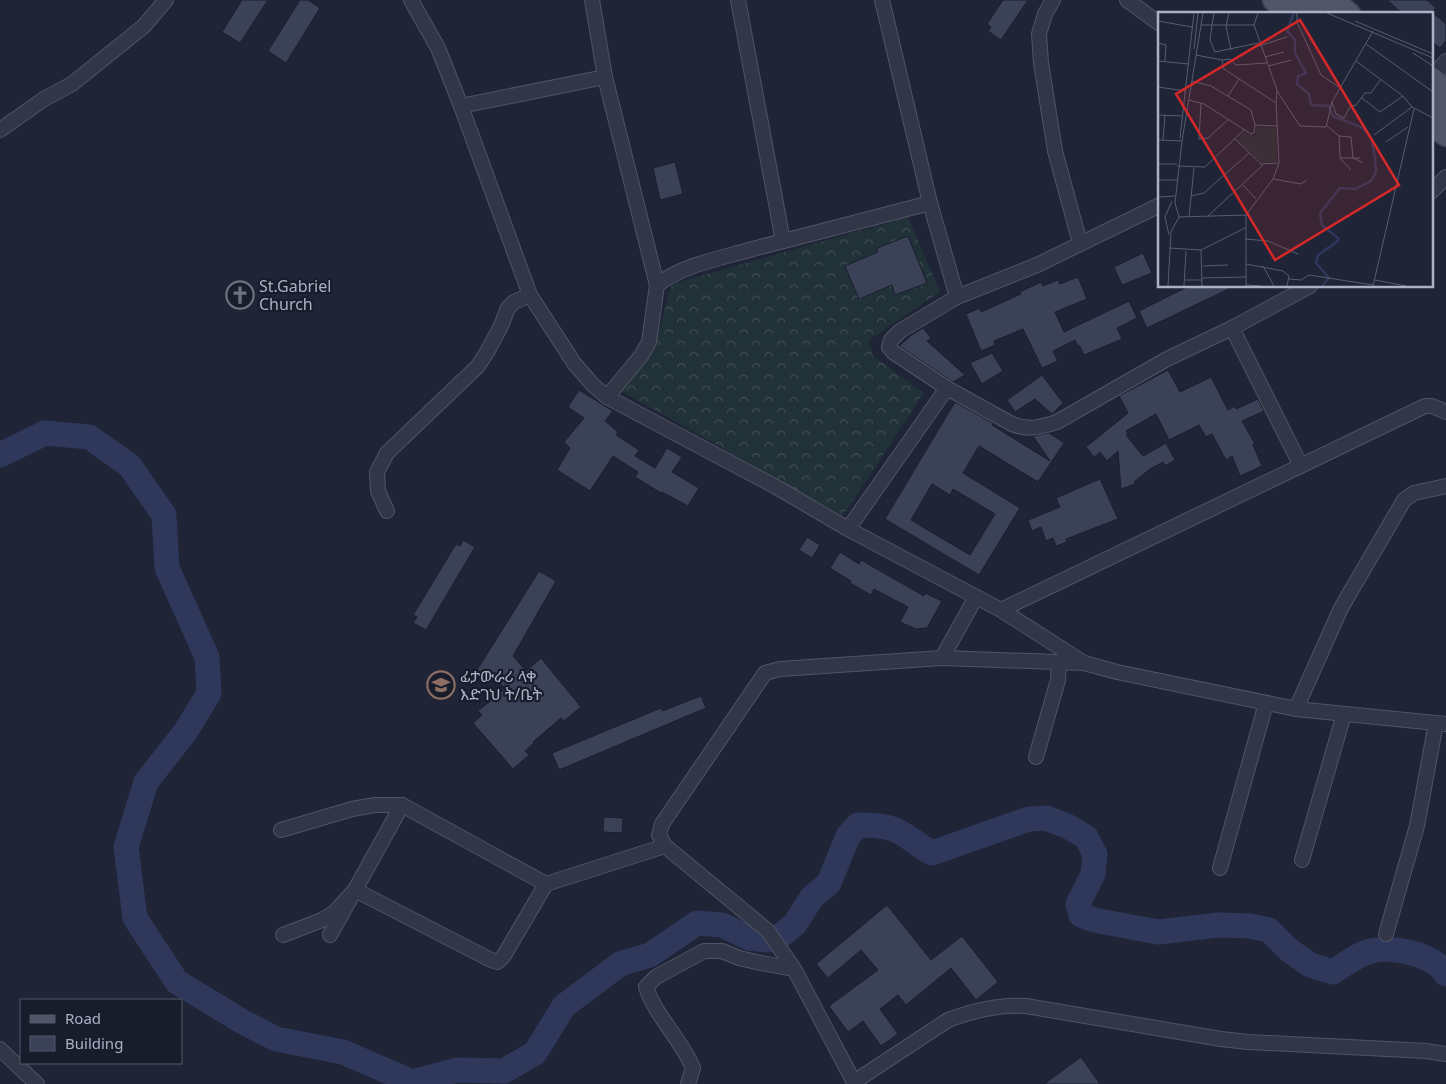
<svg xmlns="http://www.w3.org/2000/svg" width="1446" height="1084" viewBox="0 0 1446 1084" font-family="'Noto Sans','Noto Sans Ethiopic',sans-serif">
  <defs>
    <pattern id="forest-crowns" width="20" height="18" patternUnits="userSpaceOnUse" patternTransform="scale(1.25)"><rect width="20" height="18" fill="#213138"/><path d="M2 6a3 3 0 1 1 6 0M12 15a3 3 0 1 1 6 0" fill="none" stroke="#3f4c53"/></pattern>
  </defs>
  <rect width="100%" height="100%" fill="#1f2537"/>
  <polygon fill="url(#forest-crowns)" points="908,217 940,292 869,340 873,356 924,393 843,516 621,391 653,352 672,284"/>
  <g fill="none" stroke-linecap="round" stroke-linejoin="round">
    <path stroke="#2f385b" stroke-width="25" d="M0,455L45,433L89,437L129,465L164,515L167,568L207,657L209,693L186,731L146,782L126,847L135,918L177,982L243,1022L276,1039L343,1052L412,1082L457,1070L504,1071L535,1053L564,1006L620,964L650,955L697,923L722,925L749,938L767,940L780,936L795,924L812,897L829,883L848,836L858,825C868,825 880,825 890,828C905,832 918,846 932,853L1029,819L1046,818L1067,826L1086,837L1095,854L1093,874L1078,904L1081,915L1094,920L1158,932L1218,925L1250,926L1269,930L1289,950L1310,965L1333,972C1344,965 1358,954 1371,951C1393,946 1434,954 1446,974"/>
  </g>
  <g fill="#3b4258" stroke="#1a1f2e" fill-rule="evenodd">
    <polygon points="242,0 268,0 240,43 222,32"/>
    <polygon points="300,0 308,0 320,8 286,63 268,51"/>
    <polygon points="1003,0 1028,0 1001,40 988,31 991,27 987,24"/>
    <polygon points="1387,0 1427,0 1436,8 1432,12 1446,24 1446,41 1440,48 1432,42 1432,13 1403,14"/>
    <polygon points="675,162 683,194 660,200 653,168"/>
    <polygon points="908,236 927,283 895,295 892,285 859,299 845,266 878,252 877,248"/>
    <polygon points="1143,253 1152,273 1122,285 1114,267"/>
    <polygon points="1078,277 1087,299 1055,312 1064,332 1129,301 1137,318 1117,328 1122,339 1084,355 1079,345 1077,345 1075,340 1053,351 1058,361 1042,368 1023,329 994,341 995,345 981,351 966,314 980,308 981,312 1021,294 1020,292 1041,282 1043,286 1058,280 1060,284"/>
    <polygon points="1189,286 1235,286 1147,328 1139,311"/>
    <polygon points="923,328 931,338 927,341 965,375 953,382 899,346 913,334"/>
    <polygon points="992,353 1003,371 982,384 970,363"/>
    <polygon points="1168,370 1180,392 1211,377 1228,410 1235,406 1236,409 1258,399 1264,411 1242,421 1255,444 1253,445 1262,466 1240,476 1232,456 1226,460 1212,434 1206,437 1199,425 1169,440 1156,414 1126,431 1128,434 1126,435 1143,456 1166,443 1175,460 1165,466 1163,462 1150,469 1134,482 1135,484 1121,489 1118,451 1107,461 1100,452 1094,457 1086,447 1128,413 1119,396"/>
    <polygon points="1042,375 1063,403 1052,414 1035,399 1015,412 1007,400"/>
    <polygon points="579,390 613,411 605,421 618,432 616,435 639,450 635,456 655,468 667,448 682,457 672,472 699,488 688,506 662,492 661,493 635,477 638,472 613,456 590,491 557,470 570,448 564,442 584,418 568,407"/>
    <path d="M955,402L993,423L992,425L1050,461L1033,436L1049,433L1064,443L1038,482L979,446L963,473L1020,508L979,575L885,519ZM932,484L950,495L953,489L995,514L970,555L911,520Z"/>
    <polygon points="1100,479 1118,519 1066,539 1067,542 1056,546 1053,538 1046,541 1041,527 1032,531 1028,520 1060,507 1056,498"/>
    <polygon points="807,537 820,545 812,558 799,550"/>
    <polygon points="463,540 475,547 426,630 413,623 417,617 413,615 456,544 460,546"/>
    <polygon points="840,552 859,564 861,560 924,596 925,593 942,601 927,628 916,629 900,622 908,607 874,589 871,595 850,583 851,581 830,568"/>
    <polygon points="539,571 556,581 513,656 526,671 541,658 581,707 564,721 561,718 533,742 534,743 525,751 529,755 513,769 473,723 482,715 478,711 506,688 477,670"/>
    <polygon points="701,696 706,708 559,770 552,753 661,708 662,711"/>
    <polygon points="604,817 623,818 622,833 603,832"/>
    <polygon points="887,905 931,960 962,936 998,982 976,1000 951,968 906,1005 898,995 880,1009 898,1034 881,1046 863,1021 848,1032 829,1006 878,970 861,950 828,978 816,964"/>
    <polygon points="1081,1057 1100,1084 1044,1084"/>
  </g>
  <g fill="none" stroke-linecap="round" stroke-linejoin="round">
    <g stroke="#505466" stroke-width="16">
      <g id="minor">
        <polyline points="411,0 438,48 461,106 530,295 574,363 593,385 607,397 778,488 848,529 1001,610"/>
        <polyline points="592,0 605,77 657,285"/>
        <polyline points="738,0 783,241"/>
        <polyline points="882,0 930,203 957,297"/>
        <polyline points="1053,0 1045,14 1039,34 1041,63 1055,151 1080,243"/>
        <polyline points="1127,0 1160,24"/>
        <polyline points="1432,77 1446,61"/>
        <polyline points="461,106 605,77"/>
        <polyline points="0,130 44,99 72,84 144,26 166,0"/>
        <polyline points="1432,191 1446,177"/>
        <polyline points="1232,328 1301,466"/>
        <polyline points="947,388 893,352 889,347 891,340 900,331 957,297 1037,265 1160,205"/>
        <path d="M607,397L641,356L649,342L657,285C683,265 718,259 749,250C809,234 870,219 930,203"/>
        <polyline points="1446,412 1432,406 1425,406 1001,610 1084,663 1117,672 1296,709 1446,724"/>
        <polyline points="387,511 378,491 377,472 387,453 478,366 487,352 501,326 508,308 514,302 530,295"/>
        <path d="M848,529L947,388L1012,424C1029,431 1040,427 1057,422L1167,359L1232,328L1310,286"/>
        <polyline points="942,658 976,597"/>
        <polyline points="1296,709 1341,608 1404,500 1414,493 1446,486"/>
        <polyline points="1036,757 1058,680 1059,663"/>
        <polyline points="281,830 352,809 375,805 402,805 546,884 665,846"/>
        <polyline points="1302,860 1344,714"/>
        <polyline points="1220,868 1266,703"/>
        <polyline points="1386,934 1417,826 1436,723"/>
        <polyline points="283,935 322,920 335,912 355,890 491,960 497,962 503,957 546,884"/>
        <polyline points="330,935 402,805"/>
        <polyline points="794,969 768,931 665,846 659,835 662,824 765,673 780,669 942,658 1084,663"/>
        <polyline points="0,1049 37,1084"/>
        <path d="M854,1082L948,1020C972,1011 1000,1004 1026,1006L1221,1039L1248,1042L1426,1051L1446,1054"/>
        <path d="M688,1084L693,1068C681,1039 656,1017 646,987L656,977L704,951H722L739,958L761,963L794,969L855,1084"/>
      </g>
    </g>
    <g stroke="#3c4051" stroke-width="25">
      <g id="primary">
        <polyline points="1274,0 1292,14"/>
        <polyline points="1303,0 1320,14"/>
        <polyline points="1332,0 1349,14"/>
        <polyline points="1432,79 1446,90"/>
        <polyline points="1432,102 1446,113"/>
        <polyline points="1432,124 1446,135"/>
      </g>
    </g>
    <use href="#minor" stroke="#323748" stroke-width="14"/>
    <use href="#primary" stroke="#505668" stroke-width="22"/>
  </g>
  <defs>
    <g id="church-ring" transform="scale(1.4375)"><circle r="9.5" fill="#181d2c" stroke="#6b7280" stroke-width="1.5"/><path d="M-1.2-6h2.4v3.5h3.3v2.4h-3.3V6h-2.4V-.1h-3.3v-2.4h3.3Z" fill="#6b7280"/></g>
    <g id="school-ring" transform="scale(1.4375)"><circle r="9.5" fill="#181d2c" stroke="#8d6e63" stroke-width="1.5"/><path d="M0-5L7-2L0 1L-7-2ZM-4 1L0 2.5L4 1V4Q0 6-4 4Z" fill="#8d6e63"/></g>
  </defs>
  <g fill-rule="evenodd">
    <use href="#church-ring" x="240" y="295"/>
    <use href="#school-ring" x="441" y="685"/>
  </g>
  <g text-anchor="middle" dominant-baseline="central" stroke-width="4.5" stroke-linejoin="round" paint-order="stroke">
    <g font-size="16" fill="#acb1c5" stroke="#181d2c" text-anchor="start">
      <text x="259" y="286">St.Gabriel<tspan x="259" dy="18">Church</tspan></text>
      <text x="460" y="676">ፊታውራሪ ላቀ<tspan x="460" dy="18">እድገህ ት/ቤት</tspan></text>
    </g>
  </g>
  <g transform="translate(1158 12)">
    <rect width="275" height="275" fill="#1f2537"/>
    <path d="M99,115L118,116L119,150L104,151L80,129L86,120L97,125Z" fill="#213138"/>
    <path fill="none" stroke="#2f385b" stroke-width="2.5" d="M136,1L129,19L137,28V41L148,61L140,64L139,72L151,82L153,93L171,94L175,104L205,116L213,126L217,145L218,160L213,169L197,177L182,176L162,201L164,213L180,226V229L160,243L158,251L171,266L164,274"/>
    <path fill="none" stroke="#575d70" stroke-width="1" d="M71,1L68,14L73,38M100,1L96,13H54L52,28L57,40L100,31M139,1V10L163,63L182,76M169,1L275,46M0,9L34,15M197,9L275,42M43,13H54L56,1M215,19L174,90L178,102L186,106L192,95L198,93L207,81H213L223,67M0,31L8,33L7,49M208,32L275,80M101,34L129,25M36,37L40,1M255,41L275,54M38,43L64,48L66,57L118,91L119,78L96,13M107,45L126,40M64,48L72,47L78,53L109,51M0,49L31,52M198,49L245,84L254,95M111,54L133,48M34,69L53,74L93,98L97,113L120,114M0,75L28,79M119,79L142,114L168,115L174,90M70,84L81,67M204,86L222,100L245,84M31,88L46,92L93,122L96,121L97,113M43,91L41,127L50,126L71,107M0,103L25,104M168,113L181,124L182,146L193,158M216,123L254,95L275,106M181,124L193,125L195,146L205,151M22,126L36,1M77,127L103,152L121,151M0,128L24,129M5,128L7,103M228,130L250,115M182,146H202M0,152H19M19,154L47,155L86,118M115,167L143,172L149,168M0,168H19M85,173L98,187M33,184L46,181L91,141M0,185L17,184M50,204L105,153M21,205L88,203M31,205L36,156M11,223L7,205L14,189M87,227L110,229L140,242M11,236L43,238L87,216M43,238L44,274M88,252L125,259L131,264L129,274M45,254L70,253M105,254L116,274M44,266L88,265M131,267L143,268L151,263L215,273M27,268H44M217,268L248,274M88,273L104,274M10,274L13,220L21,205L17,191L24,129L45,1M26,274L28,239M88,274V203L115,167L121,151L118,91M215,274L256,97"/>
    <path fill="#d62828" fill-opacity="0.15" stroke="#d62828" stroke-width="2.5" d="M142,8L241,173L117,248L18,82Z"/>
    <rect width="275" height="275" fill="none" stroke="#acb1c5" stroke-width="2.5"/>
  </g>
  <rect x="20" y="999" width="162" height="65" fill="#181d2c" stroke="#535869"/>
  <rect x="30" y="1015" width="25" height="8" fill="#505668" stroke="#535869"/>
  <text x="65" y="1024" font-size="15" fill="#acb1c5">Road</text>
  <rect x="30" y="1036" width="25" height="15" fill="#3b4258" stroke="#535869"/>
  <text x="65" y="1049" font-size="15" fill="#acb1c5">Building</text>
</svg>
